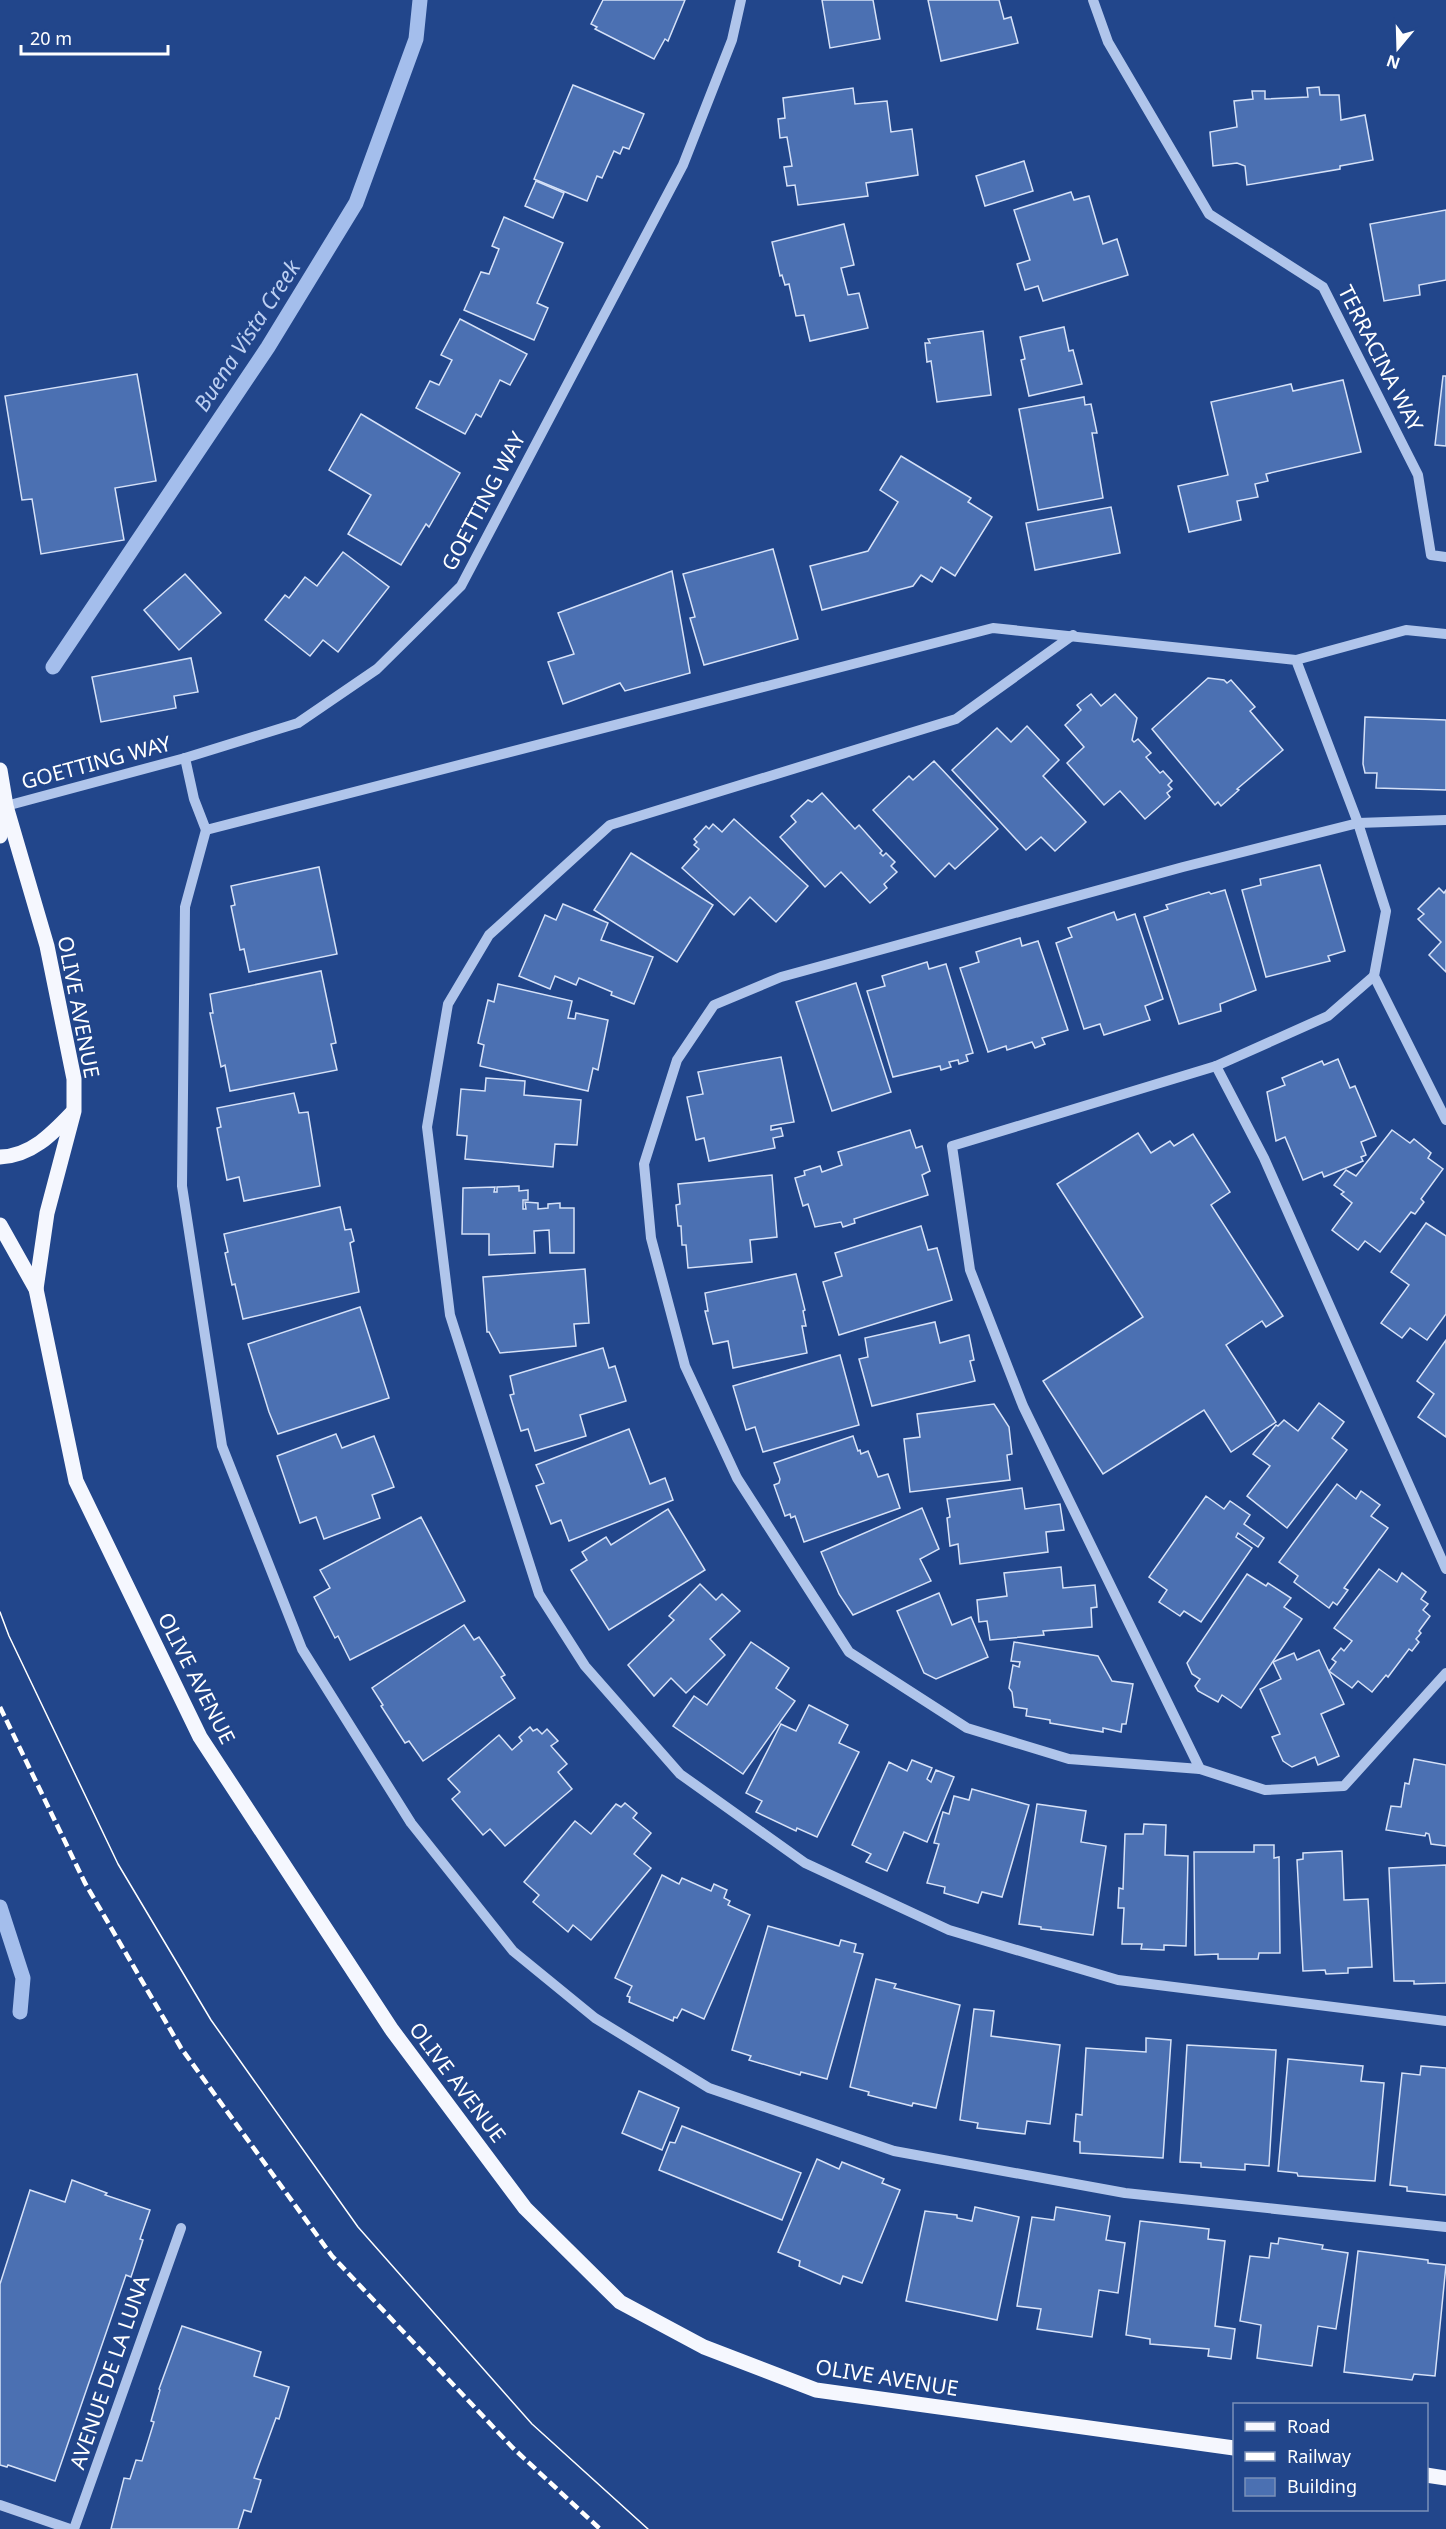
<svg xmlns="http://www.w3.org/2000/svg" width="1446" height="2529" viewBox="0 0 1446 2529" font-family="'Noto Sans',sans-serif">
  <rect width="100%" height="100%" fill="#22468b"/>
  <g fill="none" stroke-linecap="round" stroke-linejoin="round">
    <g stroke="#a4beec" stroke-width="15">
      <polyline points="53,667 268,347 356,203 416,39 420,0"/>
      <polyline points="0,1907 23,1978 20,2012"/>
    </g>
  </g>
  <g fill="#4b70b2" stroke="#d5e1f8" stroke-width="1.5">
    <polygon points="603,0 685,0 668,41 665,39 654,59 595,29 597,27 591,24"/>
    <polygon points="822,0 873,0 880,39 830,48"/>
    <polygon points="928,0 999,0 1004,19 1011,17 1018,43 941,61"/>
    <polygon points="573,85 644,114 629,149 623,147 620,154 614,151 602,178 597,176 587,201 534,179"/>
    <polygon points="1319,87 1320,95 1339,95 1341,120 1365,115 1373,160 1340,166 1340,169 1247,185 1245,166 1237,163 1213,166 1210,132 1237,127 1234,101 1253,99 1252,91 1265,91 1265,99 1308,97 1307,88"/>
    <polygon points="853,88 855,104 887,101 891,132 912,129 918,175 866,183 868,196 798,205 795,185 787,186 784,167 792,166 787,137 780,138 778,119 785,118 783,98"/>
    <polygon points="1024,161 1033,191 985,206 976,176"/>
    <polygon points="536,181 564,193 553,218 525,206"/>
    <polygon points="1071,192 1074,200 1089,196 1103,244 1117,239 1128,275 1043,301 1038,286 1025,290 1017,264 1030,260 1014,210"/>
    <polygon points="1446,210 1446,280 1419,285 1420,295 1384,301 1370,224"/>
    <polygon points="504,217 563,243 537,303 548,308 534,340 464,310 481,272 489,274 499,249 492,246"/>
    <polygon points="844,224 854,265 841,268 848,295 859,293 868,328 810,341 804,315 796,316 789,284 785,285 782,275 780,276 772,242"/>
    <polygon points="460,319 527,354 510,385 500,380 481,417 476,414 465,434 416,408 430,381 439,385 452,360 441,355"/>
    <polygon points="1064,327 1069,351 1073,350 1082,384 1029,396 1021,360 1025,359 1020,337"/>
    <polygon points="983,331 991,395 937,402 931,361 927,362 925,343 930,343 928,339"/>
    <polygon points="137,374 156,481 115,488 124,540 41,554 32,499 22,500 5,396"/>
    <polygon points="1443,376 1446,376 1446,446 1435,445"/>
    <polygon points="1343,380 1361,452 1266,474 1268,481 1255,484 1258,497 1237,501 1241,520 1189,532 1178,486 1228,475 1211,402 1291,384 1293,391"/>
    <polygon points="1084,397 1085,405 1091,404 1097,433 1092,433 1103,498 1038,510 1019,409"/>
    <polygon points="361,414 460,473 429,527 426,524 401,565 348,534 371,495 329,470"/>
    <polygon points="901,456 971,498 968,502 992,517 955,576 941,567 932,582 921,575 913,586 822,610 810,566 868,551 898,502 880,490"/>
    <polygon points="1111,507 1120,553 1035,570 1026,523"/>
    <polygon points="773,549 798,639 704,665 690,618 695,617 683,574"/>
    <polygon points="343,552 389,587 338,652 323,640 310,656 265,620 285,595 289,598 305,577 317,586"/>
    <polygon points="672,571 690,673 625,691 620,683 563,704 548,662 574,654 558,613"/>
    <polygon points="185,574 221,613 179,650 144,610"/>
    <polygon points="191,658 198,692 174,696 176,708 101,722 92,677"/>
    <polygon points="1208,678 1224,680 1227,683 1231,680 1255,707 1250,711 1283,750 1237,789 1239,790 1221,806 1218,802 1215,805 1152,729"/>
    <polygon points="1091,694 1101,706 1115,694 1137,718 1132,740 1134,742 1138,739 1151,753 1146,757 1160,773 1163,771 1172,781 1168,785 1172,789 1167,793 1170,797 1145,819 1120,791 1104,805 1067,763 1084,747 1065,725 1081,710 1077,705"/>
    <polygon points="1365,717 1446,720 1446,790 1376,788 1377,773 1365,773 1363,764"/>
    <polygon points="1027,726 1059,760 1043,776 1086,822 1055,851 1041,837 1026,850 952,770 997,728 1011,742"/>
    <polygon points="934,761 998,829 955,869 949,863 935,877 873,810 909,776 913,780"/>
    <polygon points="822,793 855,829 859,825 882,851 880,853 883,856 886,853 895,862 891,866 897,872 884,884 887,888 870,903 841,872 825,887 780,837 796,822 791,816 808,800 812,802"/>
    <polygon points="734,819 808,886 776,922 750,897 734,915 682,868 699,849 694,845 697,842 694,839 706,826 709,829 713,824 722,832"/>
    <polygon points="631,853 713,905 677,962 594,910"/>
    <polygon points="1320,865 1345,951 1328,956 1330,961 1266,977 1242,890 1261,885 1260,879"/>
    <polygon points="319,867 337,954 249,972 244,949 240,950 231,906 235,905 231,886"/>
    <polygon points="1439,888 1444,893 1446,890 1446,972 1429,955 1441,942 1418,919 1424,914 1418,909"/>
    <polygon points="1225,890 1256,990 1220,1004 1221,1011 1179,1024 1144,917 1168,909 1166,905 1209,892 1211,894"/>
    <polygon points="563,904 608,923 601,940 653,957 634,1004 611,995 612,992 579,978 576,985 555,976 550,989 519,976 545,915 556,920"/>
    <polygon points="1114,912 1117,920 1135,914 1163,999 1145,1006 1150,1020 1104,1035 1100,1024 1084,1029 1056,943 1072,937 1068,928"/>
    <polygon points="1020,938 1022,946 1038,941 1068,1030 1042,1038 1045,1044 1035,1048 1032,1042 1007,1050 1006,1046 988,1052 960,968 979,962 976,952"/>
    <polygon points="927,962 929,969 946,964 973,1053 966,1055 968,1061 959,1064 958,1060 949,1062 951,1067 941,1070 940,1066 893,1077 867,991 885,986 882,976"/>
    <polygon points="321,971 336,1043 331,1044 337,1070 230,1091 225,1065 221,1067 210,1013 213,1013 210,994"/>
    <polygon points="856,983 891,1092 832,1111 796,1002"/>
    <polygon points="498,984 572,1001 568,1018 575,1019 576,1013 608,1020 598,1070 593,1068 588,1091 480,1066 484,1045 478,1043 488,1000 494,1002"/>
    <polygon points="781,1057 794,1122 771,1126 771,1130 781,1128 783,1136 773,1138 775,1148 709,1161 704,1138 696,1140 687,1097 703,1094 698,1072"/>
    <polygon points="1338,1059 1350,1088 1355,1086 1376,1136 1361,1142 1366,1155 1361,1157 1363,1161 1324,1177 1322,1172 1303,1180 1285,1137 1276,1141 1267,1092 1285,1085 1282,1078 1322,1061 1324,1065"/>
    <polygon points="486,1078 525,1081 524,1095 581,1100 577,1145 555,1144 553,1167 465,1159 467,1136 457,1135 461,1089 485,1091"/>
    <polygon points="294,1093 299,1113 308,1112 320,1186 244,1201 239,1177 227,1180 217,1128 221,1127 217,1108"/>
    <polygon points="910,1130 916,1148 922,1146 930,1171 922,1175 928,1195 854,1219 855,1223 843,1227 841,1222 815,1227 808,1204 803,1206 795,1178 805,1175 804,1171 820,1166 822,1172 842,1165 838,1152"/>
    <polygon points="1392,1130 1410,1143 1414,1139 1431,1153 1428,1158 1443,1169 1421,1199 1424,1202 1415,1214 1411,1212 1380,1252 1365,1241 1358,1250 1332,1230 1352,1203 1341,1194 1344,1192 1334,1185 1346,1170 1356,1176"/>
    <polygon points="1138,1133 1151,1153 1170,1141 1174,1146 1193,1134 1230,1192 1211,1205 1283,1316 1266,1327 1262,1321 1226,1345 1276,1422 1231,1452 1204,1410 1103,1474 1043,1381 1143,1317 1057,1184"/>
    <polygon points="772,1175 777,1237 750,1240 752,1262 688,1268 686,1245 682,1245 681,1226 678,1226 676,1205 680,1204 678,1184"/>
    <polygon points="519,1186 519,1191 528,1190 528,1200 523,1200 523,1209 526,1209 525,1202 538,1203 538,1209 548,1208 548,1204 560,1203 560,1208 574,1208 574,1253 550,1253 549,1230 534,1231 535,1253 489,1255 489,1234 462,1234 463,1188 495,1187 494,1192 497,1192 497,1187"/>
    <polygon points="340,1207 345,1230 351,1229 354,1241 350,1243 359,1292 243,1319 235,1284 232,1285 225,1253 228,1252 224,1234"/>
    <polygon points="1426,1223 1446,1236 1446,1314 1427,1340 1410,1328 1402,1338 1381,1323 1409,1285 1391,1272"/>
    <polygon points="921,1226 928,1250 937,1248 952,1300 839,1335 823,1282 842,1276 835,1253"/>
    <polygon points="585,1269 589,1323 574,1324 576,1346 500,1353 489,1332 487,1332 483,1277"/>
    <polygon points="796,1274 805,1310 803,1311 806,1326 802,1326 807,1353 733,1368 728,1341 713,1344 705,1311 708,1311 705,1293"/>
    <polygon points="360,1307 389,1398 278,1434 269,1412 248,1344"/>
    <polygon points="935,1322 940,1343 969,1335 974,1360 970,1361 975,1381 872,1406 859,1359 868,1357 865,1338"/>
    <polygon points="1446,1340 1446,1437 1418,1417 1434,1394 1417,1381"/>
    <polygon points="603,1348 609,1368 615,1366 626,1401 580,1415 586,1436 535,1451 528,1429 521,1431 510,1395 514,1394 510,1376"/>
    <polygon points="840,1355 859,1425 763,1452 755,1427 746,1430 733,1386"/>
    <polygon points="1319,1403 1344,1422 1332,1438 1347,1450 1287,1528 1247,1496 1270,1466 1253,1454 1276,1425 1278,1426 1284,1420 1298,1431"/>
    <polygon points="994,1404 1009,1427 1012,1454 1007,1455 1010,1480 910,1492 904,1439 920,1437 917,1414"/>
    <polygon points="629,1429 650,1484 665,1478 673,1500 569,1541 561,1520 551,1524 536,1486 544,1483 536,1465"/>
    <polygon points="336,1434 342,1448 374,1436 394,1487 372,1495 380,1518 324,1539 316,1517 300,1523 277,1456"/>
    <polygon points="853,1436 858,1451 860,1450 861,1454 868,1451 878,1477 888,1474 900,1508 804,1542 795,1516 791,1518 790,1514 785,1516 774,1485 779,1483 780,1479 774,1463"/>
    <polygon points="1337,1484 1356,1499 1361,1491 1380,1505 1371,1516 1388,1528 1344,1588 1348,1590 1337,1605 1333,1602 1329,1608 1294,1582 1298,1576 1279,1562"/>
    <polygon points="1022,1488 1025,1509 1060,1504 1064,1530 1046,1532 1048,1552 960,1564 958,1544 950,1546 947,1518 950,1517 947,1499"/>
    <polygon points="1206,1496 1224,1509 1230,1501 1250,1515 1244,1524 1264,1538 1258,1547 1238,1533 1236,1537 1252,1548 1201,1622 1184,1611 1180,1616 1159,1602 1167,1590 1149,1577"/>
    <polygon points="922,1508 939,1549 920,1559 931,1581 853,1615 839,1594 821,1552"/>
    <polygon points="668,1509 705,1570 609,1630 571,1570 587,1560 582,1552 606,1537 611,1545"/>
    <polygon points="421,1517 465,1601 350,1660 338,1636 335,1638 314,1597 330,1588 320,1570"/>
    <polygon points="1061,1567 1063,1588 1095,1585 1097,1607 1091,1608 1092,1627 1043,1631 1044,1635 990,1640 987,1621 979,1622 977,1600 1007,1596 1004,1573"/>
    <polygon points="1379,1569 1397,1582 1402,1573 1426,1592 1421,1599 1428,1604 1423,1610 1430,1616 1419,1631 1421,1633 1416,1639 1419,1642 1412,1651 1409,1649 1388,1677 1386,1675 1372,1692 1358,1681 1352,1688 1329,1671 1336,1662 1332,1659 1341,1648 1344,1651 1352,1641 1334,1628"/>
    <polygon points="1247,1574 1266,1586 1268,1583 1291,1598 1284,1607 1302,1619 1241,1708 1222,1695 1218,1702 1198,1691 1195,1686 1200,1679 1192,1674 1187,1663"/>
    <polygon points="700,1584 716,1600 722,1594 740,1611 710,1639 725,1655 686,1693 671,1678 654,1696 628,1665 674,1620 669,1616"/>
    <polygon points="939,1593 952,1625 971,1617 988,1657 936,1679 924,1673 897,1611"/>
    <polygon points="464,1625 474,1640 479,1637 505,1675 501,1677 515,1698 423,1761 409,1741 405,1743 381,1706 383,1705 372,1688"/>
    <polygon points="751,1642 789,1668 776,1688 795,1701 743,1774 673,1726 694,1696 707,1705"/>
    <polygon points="1014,1642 1098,1656 1112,1681 1133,1684 1126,1724 1122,1724 1121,1732 1103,1728 1103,1732 1050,1723 1050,1720 1026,1716 1027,1709 1014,1707 1012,1692 1009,1688 1013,1665 1019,1667 1020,1662 1011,1661"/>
    <polygon points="1319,1650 1344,1704 1321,1714 1339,1756 1318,1765 1315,1757 1292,1767 1283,1761 1272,1737 1280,1734 1260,1689 1281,1679 1273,1662 1294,1653 1297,1660"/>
    <polygon points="809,1705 848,1725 839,1743 859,1752 817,1837 797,1828 796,1831 756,1812 762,1801 746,1793 781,1724 796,1731"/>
    <polygon points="530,1727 533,1731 537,1729 542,1734 547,1729 558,1741 551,1746 567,1764 558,1772 572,1789 505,1846 490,1829 483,1835 452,1799 460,1792 448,1779 499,1735 512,1750 522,1741 519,1737"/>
    <polygon points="1414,1759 1446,1765 1446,1846 1431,1844 1429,1834 1426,1833 1425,1836 1386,1830 1391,1806 1401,1807 1405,1783 1409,1784"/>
    <polygon points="912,1760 932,1768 927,1779 931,1782 936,1770 954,1777 927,1842 904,1832 887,1871 866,1862 871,1854 852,1845 889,1762 907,1771"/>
    <polygon points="972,1789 1029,1805 1002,1897 982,1892 978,1903 944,1893 945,1887 927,1883 939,1844 934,1843 943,1812 949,1814 954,1796 969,1800"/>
    <polygon points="625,1803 637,1813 633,1818 651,1833 634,1854 651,1868 591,1940 573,1925 568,1932 533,1902 539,1895 524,1882 575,1821 591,1834 616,1804 621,1807"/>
    <polygon points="1037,1804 1086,1811 1081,1842 1106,1846 1093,1935 1041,1929 1041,1927 1019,1924"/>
    <polygon points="1144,1824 1166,1825 1165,1855 1188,1856 1186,1946 1164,1945 1164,1950 1141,1949 1142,1944 1122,1944 1124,1908 1118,1908 1119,1888 1123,1889 1125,1834 1143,1834"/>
    <polygon points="1254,1845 1274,1845 1274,1858 1279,1857 1280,1953 1259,1953 1258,1959 1218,1959 1218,1954 1195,1955 1194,1852 1254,1852"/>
    <polygon points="1342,1851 1344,1900 1368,1899 1372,1967 1348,1968 1348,1973 1326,1974 1325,1970 1303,1971 1297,1860 1303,1859 1303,1853"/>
    <polygon points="1446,1865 1446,1983 1414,1984 1414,1981 1394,1981 1389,1868"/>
    <polygon points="662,1875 679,1884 682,1878 711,1891 714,1884 727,1890 724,1898 730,1901 728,1905 750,1915 704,2019 682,2009 677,2018 674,2017 673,2021 629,2002 630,1997 627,1996 632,1986 615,1978"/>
    <polygon points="768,1926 839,1946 841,1940 856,1944 854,1952 863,1954 827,2079 801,2072 800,2075 749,2060 751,2056 732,2050"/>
    <polygon points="876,1979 896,1984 894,1988 960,2005 936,2108 913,2103 912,2106 868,2095 869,2092 850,2087"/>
    <polygon points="974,2009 994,2011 991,2036 1060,2045 1050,2124 1027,2121 1025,2134 977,2128 978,2123 960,2120"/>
    <polygon points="1146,2038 1171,2040 1163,2158 1080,2153 1080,2142 1074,2141 1076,2114 1082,2115 1086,2048 1146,2052"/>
    <polygon points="1187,2045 1276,2050 1269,2166 1245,2164 1245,2170 1201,2167 1201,2163 1180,2162"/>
    <polygon points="1288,2059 1363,2066 1361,2081 1384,2083 1375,2181 1298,2176 1297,2173 1278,2171"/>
    <polygon points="1421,2066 1446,2068 1446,2195 1407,2191 1407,2187 1390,2185 1402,2073 1420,2075"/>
    <polygon points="639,2091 679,2108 662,2150 622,2133"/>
    <polygon points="682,2126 801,2173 782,2220 659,2170 670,2142 675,2143"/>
    <polygon points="817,2159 839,2169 842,2162 884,2179 882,2183 900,2190 862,2283 843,2276 840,2284 799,2266 800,2261 778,2252"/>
    <polygon points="72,2180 107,2193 105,2195 150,2210 140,2239 143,2240 131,2277 126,2275 55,2481 8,2465 7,2467 0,2465 0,2284 30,2190 65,2202"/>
    <polygon points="975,2207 1019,2217 997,2320 906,2301 925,2211 957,2215 957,2218 972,2221"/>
    <polygon points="1056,2207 1110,2216 1106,2240 1125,2243 1118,2293 1099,2290 1092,2337 1037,2329 1041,2309 1017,2306 1032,2217 1054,2220"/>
    <polygon points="1140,2221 1209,2229 1208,2239 1225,2241 1215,2326 1235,2329 1231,2359 1208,2356 1209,2349 1150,2344 1150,2339 1126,2335"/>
    <polygon points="1279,2238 1323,2245 1322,2249 1348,2253 1336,2329 1318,2326 1312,2366 1257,2358 1261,2325 1240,2321 1250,2256 1269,2258 1271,2243 1278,2244"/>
    <polygon points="1358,2251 1428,2260 1428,2263 1446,2265 1435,2376 1414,2374 1412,2380 1344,2372"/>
    <polygon points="182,2326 261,2352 254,2376 289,2387 279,2419 276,2418 254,2478 261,2480 251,2512 244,2510 238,2529 111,2529 124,2478 130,2479 136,2460 142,2461 154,2422 151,2421 160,2390 159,2389"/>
  </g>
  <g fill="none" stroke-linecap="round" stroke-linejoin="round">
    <g stroke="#b0c5eb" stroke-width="10">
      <polyline points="1093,0 1108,42 1209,214 1323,287 1418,475 1431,555 1446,557"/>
      <polyline points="1073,635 956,719 610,825 489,935 448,1004 427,1127 450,1315 539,1594 585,1666 680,1774 805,1863 949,1930 1118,1980 1446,2021"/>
      <polyline points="1296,660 1406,630 1446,634"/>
      <polyline points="185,758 194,799 206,830 993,628 1296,660 1358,823 1386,911 1374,976 1446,1120"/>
      <polyline points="6,806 185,758 298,723 377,669 461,586 683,165 732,40 741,0"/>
      <polyline points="1446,820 1358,823 1183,867 781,977 714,1005 677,1060 644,1164 651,1238 685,1366 737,1478 849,1652 967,1728 1069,1759 1200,1769 1265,1790 1344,1786 1446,1673"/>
      <polyline points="206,830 185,907 182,1186 222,1446 302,1649 411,1823 513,1951 595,2018 709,2088 894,2151 1125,2193 1446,2227"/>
      <polyline points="1374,976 1328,1016 1216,1066 1264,1158 1446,1569"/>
      <polyline points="1200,1769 1023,1406 970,1270 952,1146 1216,1066"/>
      <polyline points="0,2505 70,2529"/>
      <polyline points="74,2529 181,2228"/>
    </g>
    <g stroke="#f5f7fe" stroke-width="15">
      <polyline points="0,770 6,806 47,946 74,1079 74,1111 47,1213 36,1289"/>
      <polyline points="0,836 5,809"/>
      <path d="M0,1157C31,1156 52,1134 72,1113"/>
      <polyline points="0,1225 36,1289 76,1481 200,1737 392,2030 525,2208 620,2302 704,2347 816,2390 1234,2448"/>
      <polyline points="1426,2475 1446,2478"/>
    </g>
    <polyline stroke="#fff" stroke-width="1.5" points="0,1612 9,1636 118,1864 211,2020 358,2227 532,2424 648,2529"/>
    <polyline stroke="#fff" stroke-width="4.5" stroke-dasharray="10 4.5" stroke-linecap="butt" points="0,1707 85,1883 181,2048 332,2256 513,2448 600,2529"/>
  </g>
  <g text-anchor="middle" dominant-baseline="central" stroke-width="4.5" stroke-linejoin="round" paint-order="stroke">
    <g font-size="21" fill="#fff" stroke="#22468b">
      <text transform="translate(1381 358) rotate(63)">TERRACINA WAY</text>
      <text transform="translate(483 501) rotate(-62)">GOETTING WAY</text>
      <text transform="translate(96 762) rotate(-15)">GOETTING WAY</text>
      <text transform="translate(79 1007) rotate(79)">OLIVE AVENUE</text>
      <text transform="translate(197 1678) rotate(63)">OLIVE AVENUE</text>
      <text transform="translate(458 2082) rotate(53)">OLIVE AVENUE</text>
      <text transform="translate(109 2372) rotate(-71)">AVENUE DE LA LUNA</text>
      <text transform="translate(887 2377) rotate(9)">OLIVE AVENUE</text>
    </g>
    <g font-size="22" font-style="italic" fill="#bccff2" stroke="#22468b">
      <text transform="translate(246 335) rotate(-57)">Buena Vista Creek</text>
    </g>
  </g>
  <rect x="1233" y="2403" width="195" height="108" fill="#22468b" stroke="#7a90b9" stroke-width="1.5"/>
  <rect x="1245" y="2422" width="30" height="9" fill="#f5f7fe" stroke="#7a90b9" stroke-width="1.5"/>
  <text x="1287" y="2433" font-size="18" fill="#ffffff">Road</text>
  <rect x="1245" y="2452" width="30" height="9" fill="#ffffff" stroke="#7a90b9" stroke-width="1.5"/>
  <text x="1287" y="2463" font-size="18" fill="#ffffff">Railway</text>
  <rect x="1245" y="2478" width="30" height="18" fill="#4b70b2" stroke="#7a90b9" stroke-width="1.5"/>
  <text x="1287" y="2493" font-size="18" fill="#ffffff">Building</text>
  <g transform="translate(1398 48) rotate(199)" stroke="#22468b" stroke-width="4.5" paint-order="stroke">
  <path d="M0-4.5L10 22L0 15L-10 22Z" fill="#ffffff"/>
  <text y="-9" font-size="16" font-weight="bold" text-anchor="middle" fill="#ffffff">N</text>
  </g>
  <path d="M21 45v9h147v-9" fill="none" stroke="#ffffff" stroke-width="3"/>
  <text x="30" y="45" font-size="18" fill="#ffffff" stroke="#22468b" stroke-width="4.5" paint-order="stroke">20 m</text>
</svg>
